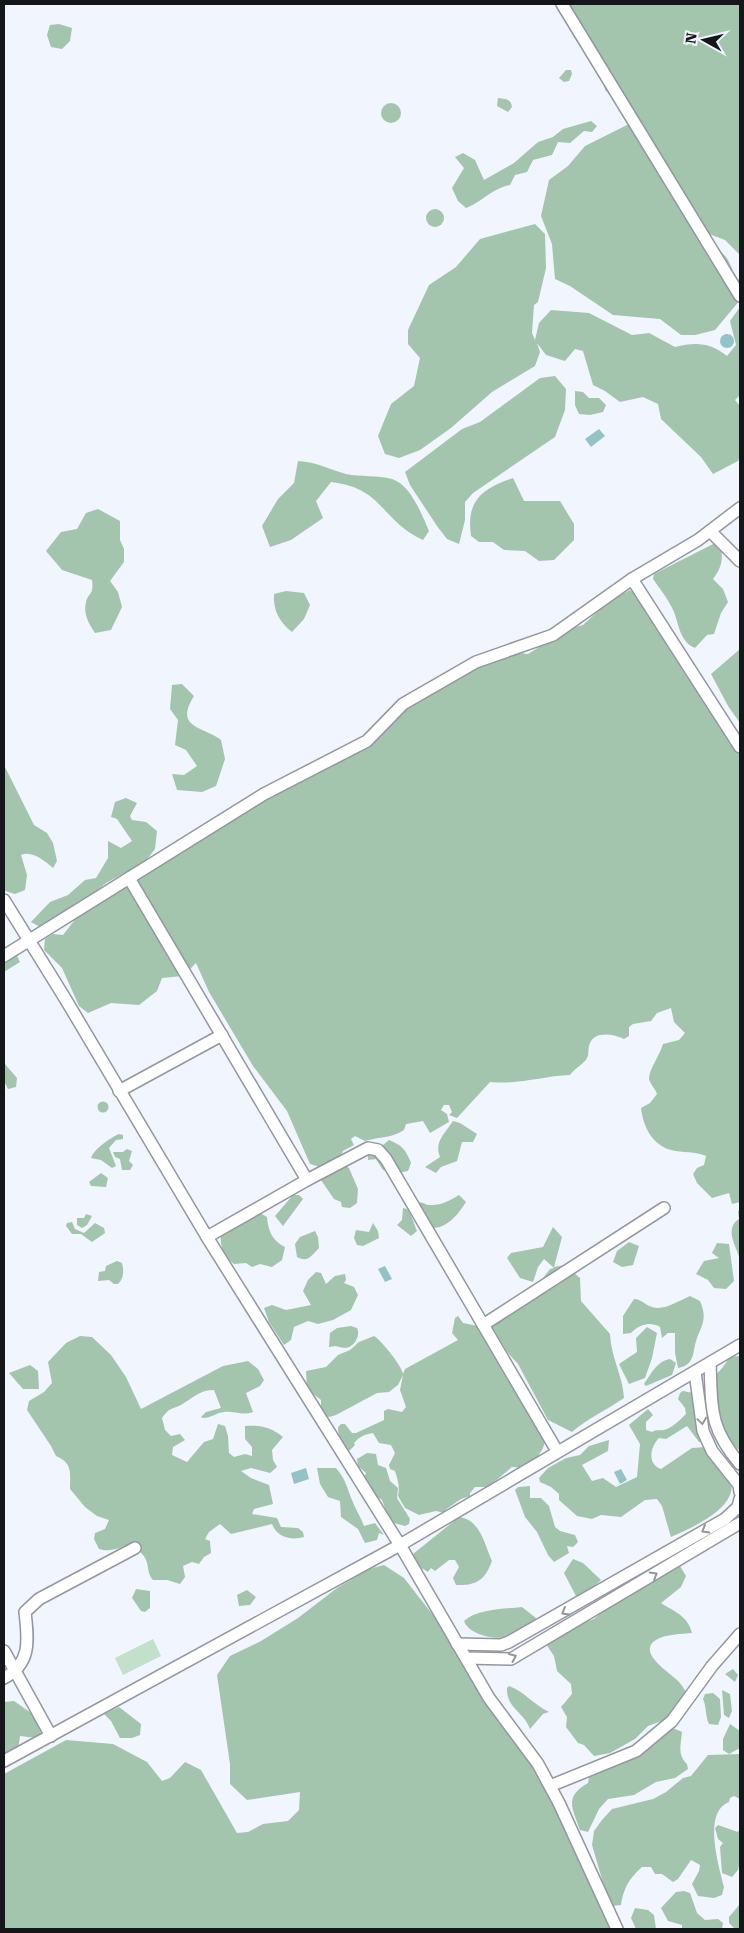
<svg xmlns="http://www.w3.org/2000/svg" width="744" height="1933" viewBox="0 0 744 1933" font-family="'Roboto Serif',serif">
  <rect width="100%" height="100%" fill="#f1f5fd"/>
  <polygon fill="#c2e0ca" points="153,1639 161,1656 123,1675 115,1658"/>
  <g fill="#a3c5ad">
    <path d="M561,4H740V255L725,240L709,234C712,246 718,248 726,257C732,265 732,274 740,281V300L715,330L695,335H681L660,319L613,315L570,286L555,279L552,244L541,216L549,180L568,166L585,146L631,123L623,106L605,90L604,78Z"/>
    <polygon points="59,24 72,28 70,41 62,49 51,47 47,35 50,25"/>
    <polygon points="566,70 571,70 572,74 569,81 564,82 559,78"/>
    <path d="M498,98C506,99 511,99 512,107L508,112L497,106Z"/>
    <circle cx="391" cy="113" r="10"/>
    <path d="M591,121L597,126L592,132L584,131L570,143L558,142L552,155L533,160L527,172L515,175L510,185C491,189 485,200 466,208L458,201L452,188L464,168L455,157L463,153L475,160L484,180L514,163L538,142L553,137L563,129Z"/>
    <circle cx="435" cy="218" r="9"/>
    <path d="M535,224L545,234L546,268L538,302L534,305L532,333L535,340L539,323L551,310L589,313L632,335L649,333L675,347C695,342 710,342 727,356L736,345L730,321L740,307V395L735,400L740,406V456L738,461L713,474L701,457L661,419L658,404L643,397L620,402L605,391L593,385L583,351L575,349L565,361L546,355L537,343L540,352L535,366L492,392L451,428L420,450L399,458L385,454L378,436L391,404L414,386L420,358L408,344V330L429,285L456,267L480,239Z"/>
    <polygon points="555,376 566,389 565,410 555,437 473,493 465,502 465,520 459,544 447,539 437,526 410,485 405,472 462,429 480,422 540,378"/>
    <polygon points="575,391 583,392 589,398 599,398 606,405 603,412 590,415 579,414 575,405"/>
    <path d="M298,461C317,462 328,469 346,474C361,477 377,475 392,479C411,485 422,515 429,531L423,540C381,521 384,488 331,482L316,501L323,518L291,540L270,547L262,526L278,499L294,483Z"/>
    <path d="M513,478L524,501H560L574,524V540L554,560L539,561L525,551L504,550L493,542H479L471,536C466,501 481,489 513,478Z"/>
    <path d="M98,509L120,521V540L124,549V562L110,581L118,592L122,607L111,630L95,633C89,624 83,614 86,602C89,591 94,596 92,580L62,570L46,551L61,532L77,529L86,513Z"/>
    <path d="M719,541C724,556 723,566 713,579L723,589L728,602L721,613L714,634L707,635L695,648C680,642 679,625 674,612C669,600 660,589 653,579L654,574Z"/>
    <path d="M630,590L642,600L740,753V1202L732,1204L729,1193L712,1198L697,1183L693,1174L697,1168L704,1165L706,1156C695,1151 683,1153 671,1150C652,1145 643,1126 641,1108L650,1103L657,1094C655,1088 650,1084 649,1079C649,1069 660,1055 663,1044L679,1040L685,1033L674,1022L671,1008L657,1013L651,1021L633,1024L629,1027V1036L624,1039C613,1034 593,1030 589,1046C588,1050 589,1055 587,1058C585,1063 575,1068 570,1075C543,1076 518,1085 490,1082L457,1118L449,1115L452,1112L449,1105H444L441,1110L447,1114L449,1122L430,1133L423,1121L406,1124L404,1130C393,1138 378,1137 365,1141L355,1136L351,1139L354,1145L343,1151C340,1160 328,1161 320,1167L310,1164L287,1111L253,1066L209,992L196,963L183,976L162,978L157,991L139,1005L111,1003L88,1013L79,1006L62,968L44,950L45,939L53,934L63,935L77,917L245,806L264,801L371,745L409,706L480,666L519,653L528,654L568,629L583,625L608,602Z"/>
    <path d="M286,591L304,593L310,605L304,619L292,632C279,622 273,610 274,594Z"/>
    <polygon points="740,649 740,723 728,706 711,674"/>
    <path d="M182,684L194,696C174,728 202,726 221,740L225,759L216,786L202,792L177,790L172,774L184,775L197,766L186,750L175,745L178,720L170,709L172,685Z"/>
    <path d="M5,767L34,825L47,833L53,843L57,861L53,868C45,861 32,850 21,855L27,875L25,890L15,894L5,891L4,879Z"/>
    <polygon points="126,798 137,803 130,816 132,820 146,822 157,831 155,849 145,862 106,883 84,901 40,927 31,922 50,902 68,895 85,880 96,878 108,858 108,841 121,848 132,841 117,819 111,817 115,802"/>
    <polygon points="10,956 17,956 20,962 4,972 4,961"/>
    <polygon points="4,1063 17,1078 16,1087 8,1089 4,1081"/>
    <circle cx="103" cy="1107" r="5.5"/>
    <path d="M453,1121L460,1123L477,1134L473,1142H462L457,1161L441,1167L436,1173L425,1167L440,1157C434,1141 445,1134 453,1121Z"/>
    <path d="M119,1134L123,1135V1139L116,1140L109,1148L116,1166L112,1168L101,1160L91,1158C94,1149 110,1138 119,1134Z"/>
    <path d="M389,1140C402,1145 406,1150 411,1163L408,1171L397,1173L383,1170L376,1159L368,1160V1153L383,1152V1145Z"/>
    <polygon points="127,1149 132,1151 129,1161 133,1165 130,1170 122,1170 120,1159 115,1157 113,1152 123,1152"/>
    <polygon points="345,1166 349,1168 358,1189 357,1203 350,1208 342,1207 341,1202 334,1199 321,1180 326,1175"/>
    <polygon points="101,1173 108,1178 106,1187 91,1186 89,1182"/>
    <polygon points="293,1195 299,1195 303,1199 283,1226 275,1216"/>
    <path d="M459,1195L466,1202C457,1216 446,1230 428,1228L417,1203C424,1201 424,1205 430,1205C440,1206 451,1200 459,1195Z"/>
    <path d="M403,1208L407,1209C412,1215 414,1224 417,1231L411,1236L397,1225L402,1220Z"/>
    <path d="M740,1210V1259C736,1246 724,1228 739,1219L738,1211Z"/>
    <path d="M260,1213L267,1217C268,1230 272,1241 285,1247L282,1260L272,1267L260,1264L252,1267L246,1263L234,1264C222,1255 220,1246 221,1232Z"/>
    <polygon points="86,1214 92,1216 87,1225 82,1228 77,1225 77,1218 84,1218"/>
    <polygon points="72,1222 75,1229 84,1233 95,1223 104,1228 105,1233 92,1242 81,1234 72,1234 66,1226 67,1223"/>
    <polygon points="373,1223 378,1231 379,1238 363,1246 357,1245 354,1238 356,1230 369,1232"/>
    <path d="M553,1227L562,1237L554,1267L565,1265L580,1278L581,1301L610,1334C611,1358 623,1376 624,1398C607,1410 588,1418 572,1432L548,1420L518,1364L507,1352L492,1327V1316L533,1291L550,1269L554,1268L544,1259L538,1267L533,1282L520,1278L507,1258L511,1253L543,1247Z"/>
    <path d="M315,1231L318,1237L319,1248C311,1256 308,1263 297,1257L295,1244L300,1237Z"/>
    <polygon points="629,1242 639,1246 633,1265 622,1267 613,1262 617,1251"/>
    <polygon points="717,1243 729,1244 734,1281 726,1289 714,1288 708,1280 696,1274 704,1261 719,1258 712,1253"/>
    <path d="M117,1261L122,1263C124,1271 124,1278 118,1284H114L109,1280L98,1281L99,1272L105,1271L106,1266Z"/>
    <polygon points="316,1272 321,1273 326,1284 335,1276 345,1274 346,1280 344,1283 354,1287 358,1295 351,1310 333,1320 318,1324 308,1321 294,1327 291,1340 284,1345 269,1322 264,1308 272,1305 286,1310 311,1305 303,1291 308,1280"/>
    <path d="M690,1296L700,1301C707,1318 703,1323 697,1338C692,1351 696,1365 678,1368L675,1353V1333H668L662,1338L660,1327C649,1321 639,1325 631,1333L623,1334V1316L634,1299C641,1299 645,1305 652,1307C664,1311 678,1301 690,1296Z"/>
    <path d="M458,1316L463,1323L478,1326L545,1438C545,1451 537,1453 536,1464L523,1468L512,1467L488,1487H475L470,1493V1496L461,1499L445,1510V1513L436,1511L419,1515L405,1508L398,1496C400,1487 398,1481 395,1471L390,1469L389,1465L395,1453L391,1445L379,1443L373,1433C365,1434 359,1437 354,1443L355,1445L348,1452C342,1443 338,1438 338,1427L341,1424H345L352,1433H356L384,1420V1411L388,1409L402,1412L406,1407L400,1390L403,1375L398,1385L389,1392L377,1393L336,1415L329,1417L321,1414V1400L307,1389L306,1371L326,1367L338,1355L350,1350L359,1342L374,1336C381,1340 402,1366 403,1374L405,1369L458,1340L452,1333L455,1318Z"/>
    <path d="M351,1326L357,1328C361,1335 354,1348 345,1348C338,1347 337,1345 329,1347L330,1333L337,1328Z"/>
    <polygon points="647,1327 657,1333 652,1358 645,1378 629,1384 619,1364 637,1352 636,1338"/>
    <path d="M80,1336L92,1337L111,1355L126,1377L141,1409L223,1366L248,1361L258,1369L264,1380L260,1386L246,1393L253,1412C242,1416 235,1411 224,1412C216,1413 211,1418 203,1418L201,1417L206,1412L221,1408L214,1390C199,1390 193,1398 181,1405C171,1410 170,1407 162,1418L165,1430L171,1436L180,1434L185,1440L173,1447L172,1455L187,1462L204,1442L213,1439L218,1424L225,1426L228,1436L229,1453L234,1457L245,1454L252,1456V1447L245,1439V1426C260,1425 271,1427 283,1437L272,1450L273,1460L277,1467L270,1473L251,1468L241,1471L251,1478L269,1485L273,1504L254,1509L252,1514L277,1518L281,1527L298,1528L303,1532L304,1537C291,1541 277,1537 272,1524L231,1534L220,1524L209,1532L205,1539L210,1541L211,1553L204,1557L199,1564L192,1562L183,1566L185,1577L180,1584L167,1580H153C146,1573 150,1563 143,1555C126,1536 120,1555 99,1549L94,1539L95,1533L105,1529L109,1520L97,1516L85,1507L70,1489C70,1473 73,1463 56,1456L51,1446L27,1410L29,1401L44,1392L52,1383L48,1362L66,1343Z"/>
    <path d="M740,1356V1450C717,1441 716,1402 712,1381C717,1372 725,1367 729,1357Z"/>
    <path d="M670,1359L676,1363L672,1375L646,1386L644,1384C651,1374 657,1361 670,1359Z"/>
    <polygon points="30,1365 38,1371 39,1389 23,1389 9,1373"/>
    <path d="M683,1391L693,1393L705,1442H699L687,1426L666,1439L659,1438C650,1447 647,1464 661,1469L692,1448L706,1447C713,1457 725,1468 730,1479C741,1507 691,1528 671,1537L662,1506L657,1499L645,1500L621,1517L601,1515L592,1519L577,1516L559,1500V1494L551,1487L540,1482L539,1478L548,1468L566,1458L580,1455L589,1446L609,1440L608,1451L582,1465L592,1481L603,1478L616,1487L637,1477L640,1444L629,1425L648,1409L653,1415L646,1422V1430L652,1432C657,1429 658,1431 664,1430C672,1428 680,1420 686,1414L685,1408L678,1399L680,1393Z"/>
    <polygon points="367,1453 376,1454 378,1465 386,1468 390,1481 398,1488 397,1498 410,1519 409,1524 405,1526 390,1522 382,1500 373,1494 363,1480 366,1473 358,1466 357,1459"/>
    <path d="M317,1468H336C346,1480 346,1485 352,1500C355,1509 361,1517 364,1526L375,1523L384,1535L379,1533L377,1540L365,1543L358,1529L341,1517L340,1501L328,1497L320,1484Z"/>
    <polygon points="530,1486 530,1498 541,1498 549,1506 555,1527 560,1531 575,1535 578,1542 573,1547 567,1546 569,1553 554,1562 548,1555 537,1532 525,1517 515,1490 518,1487"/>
    <path d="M459,1517C481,1520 484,1544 492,1561C485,1580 476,1586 456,1585L453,1578L459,1567L455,1560H449L435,1571L431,1568L428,1572L418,1566L413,1554Z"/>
    <polygon points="573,1559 583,1563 601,1580 583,1596 576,1596 564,1573"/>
    <path d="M674,1564L680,1566L686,1576L681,1587L661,1603C675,1612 688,1616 692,1633C682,1634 665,1634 656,1640C635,1653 674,1675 679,1682C683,1686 685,1691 688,1695L670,1718L648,1726L635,1739L610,1753L594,1756L584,1745L578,1743L566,1727L567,1717L561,1707L572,1694L571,1684L557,1671L554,1656L546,1644L563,1630L594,1619L610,1605Z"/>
    <path d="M384,1565L404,1578L487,1684L550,1782L606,1893L592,1845L594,1831L602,1820L612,1809L653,1799L666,1792L683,1778L691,1776L708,1755L740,1754V1799L734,1796L730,1798L729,1802C702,1812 719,1867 724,1887L722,1895L714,1898L698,1896L692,1884L699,1871L700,1865L691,1860L678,1879L673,1882L662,1874H655L651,1867H642C629,1879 624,1887 621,1905L612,1906L623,1929H4V1774L66,1740L113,1744L147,1762L162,1781L170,1778L185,1762L201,1770L237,1833L248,1832L263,1824L288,1821L299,1810L300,1792L247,1800L230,1784V1764L217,1675L230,1656L261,1641L298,1618L337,1588L369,1569Z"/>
    <polygon points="136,1589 150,1591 150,1608 145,1612 141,1611 132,1598"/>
    <polygon points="247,1590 256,1597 250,1605 239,1606 237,1595"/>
    <path d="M522,1607L536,1618C534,1621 515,1634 510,1636C497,1641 469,1635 464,1621C477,1609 504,1609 522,1607Z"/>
    <polygon points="733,1669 738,1675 735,1682 725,1674"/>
    <path d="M509,1686C525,1692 534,1705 549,1712L543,1714L530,1729C524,1712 506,1708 507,1688Z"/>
    <polygon points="722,1690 730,1694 732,1711 729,1718 724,1715"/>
    <path d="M713,1693L720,1699L721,1717L718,1725L709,1724C705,1716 707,1708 703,1699L705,1694Z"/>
    <polygon points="14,1701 34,1715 41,1733 36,1738 20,1736 18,1751 4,1755 4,1702"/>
    <polygon points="119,1707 141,1724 140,1735 132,1738 120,1738 111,1721 104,1714"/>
    <polygon points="730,1724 740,1731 740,1748 729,1754 723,1750 723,1739"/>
    <path d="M666,1725L682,1732C681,1745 677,1754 687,1764L688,1769L675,1778L656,1782L634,1795L608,1799L599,1809L588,1832L580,1830C572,1807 564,1797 588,1783L590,1772L624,1756Z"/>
    <polygon points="718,1825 738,1832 740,1828 739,1865 738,1870 732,1877 722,1873 720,1847 723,1843 718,1839 715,1828"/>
    <polygon points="684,1891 690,1893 697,1913 705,1920 718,1919 723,1923 722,1929 682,1929 682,1925 668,1921 661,1908 676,1892"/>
    <polygon points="740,1904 740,1929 735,1929 729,1923 729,1917"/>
    <polygon points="635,1908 648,1910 654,1915 656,1929 636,1929 631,1918"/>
  </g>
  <g fill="#93c3c6">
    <circle cx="727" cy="341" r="7"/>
    <polygon points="599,429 605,436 591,447 585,439"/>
    <polygon points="385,1266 392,1279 385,1282 378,1269"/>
    <polygon points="306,1468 309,1479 294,1484 291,1473"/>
    <polygon points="621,1469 627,1480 620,1484 614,1472"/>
  </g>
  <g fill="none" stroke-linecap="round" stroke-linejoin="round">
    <g stroke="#94979f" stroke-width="14">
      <g id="minor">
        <polyline points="562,4 740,296"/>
        <polyline points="710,531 740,561"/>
        <polyline points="632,579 740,747"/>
        <polyline points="129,878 307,1180"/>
        <polyline points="4,900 66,1000 207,1237 400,1545 489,1698 538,1764 559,1803 617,1929"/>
        <polyline points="4,956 264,794 367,741 403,704 476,662 553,635 632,579 698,540 740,508"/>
        <polyline points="119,1091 222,1035"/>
        <polyline points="207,1237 307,1180 368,1148 378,1150 386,1159 557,1451"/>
        <polyline points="483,1325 664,1208"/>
        <path d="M710,1363C712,1410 709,1427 740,1464"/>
        <polyline points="695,1372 703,1431 712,1451 739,1485 740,1492"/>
        <polyline points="457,1644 501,1645 509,1642 725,1519 738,1507 740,1499"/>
        <polyline points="4,1651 51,1736"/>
        <polyline points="466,1658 511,1659 740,1523"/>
        <path d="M4,1678C32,1663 28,1639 25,1612L39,1599L135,1548"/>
        <polyline points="4,1761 400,1545 740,1345"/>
        <polyline points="550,1786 636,1751 672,1721 712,1666 740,1634"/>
      </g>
    </g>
    <use href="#minor" stroke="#fff" stroke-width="11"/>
  </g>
  <defs><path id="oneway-chevron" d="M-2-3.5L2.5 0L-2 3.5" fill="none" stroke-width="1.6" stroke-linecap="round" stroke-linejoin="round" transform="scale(1.25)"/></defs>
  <g stroke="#969698">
    <use href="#oneway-chevron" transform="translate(702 1421) rotate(82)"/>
    <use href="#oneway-chevron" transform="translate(705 1530) rotate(150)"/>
    <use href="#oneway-chevron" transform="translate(654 1575) rotate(-31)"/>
    <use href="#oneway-chevron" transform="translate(565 1612) rotate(150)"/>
    <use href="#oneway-chevron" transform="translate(513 1657) rotate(-24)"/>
  </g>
  <rect width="744" height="1933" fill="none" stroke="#151619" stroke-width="10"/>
  <g transform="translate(704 40) rotate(278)" stroke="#f1f5fd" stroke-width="4" paint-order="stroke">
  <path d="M0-4L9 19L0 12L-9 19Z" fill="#151619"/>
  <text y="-8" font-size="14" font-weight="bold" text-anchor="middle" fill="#151619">N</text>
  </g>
</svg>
